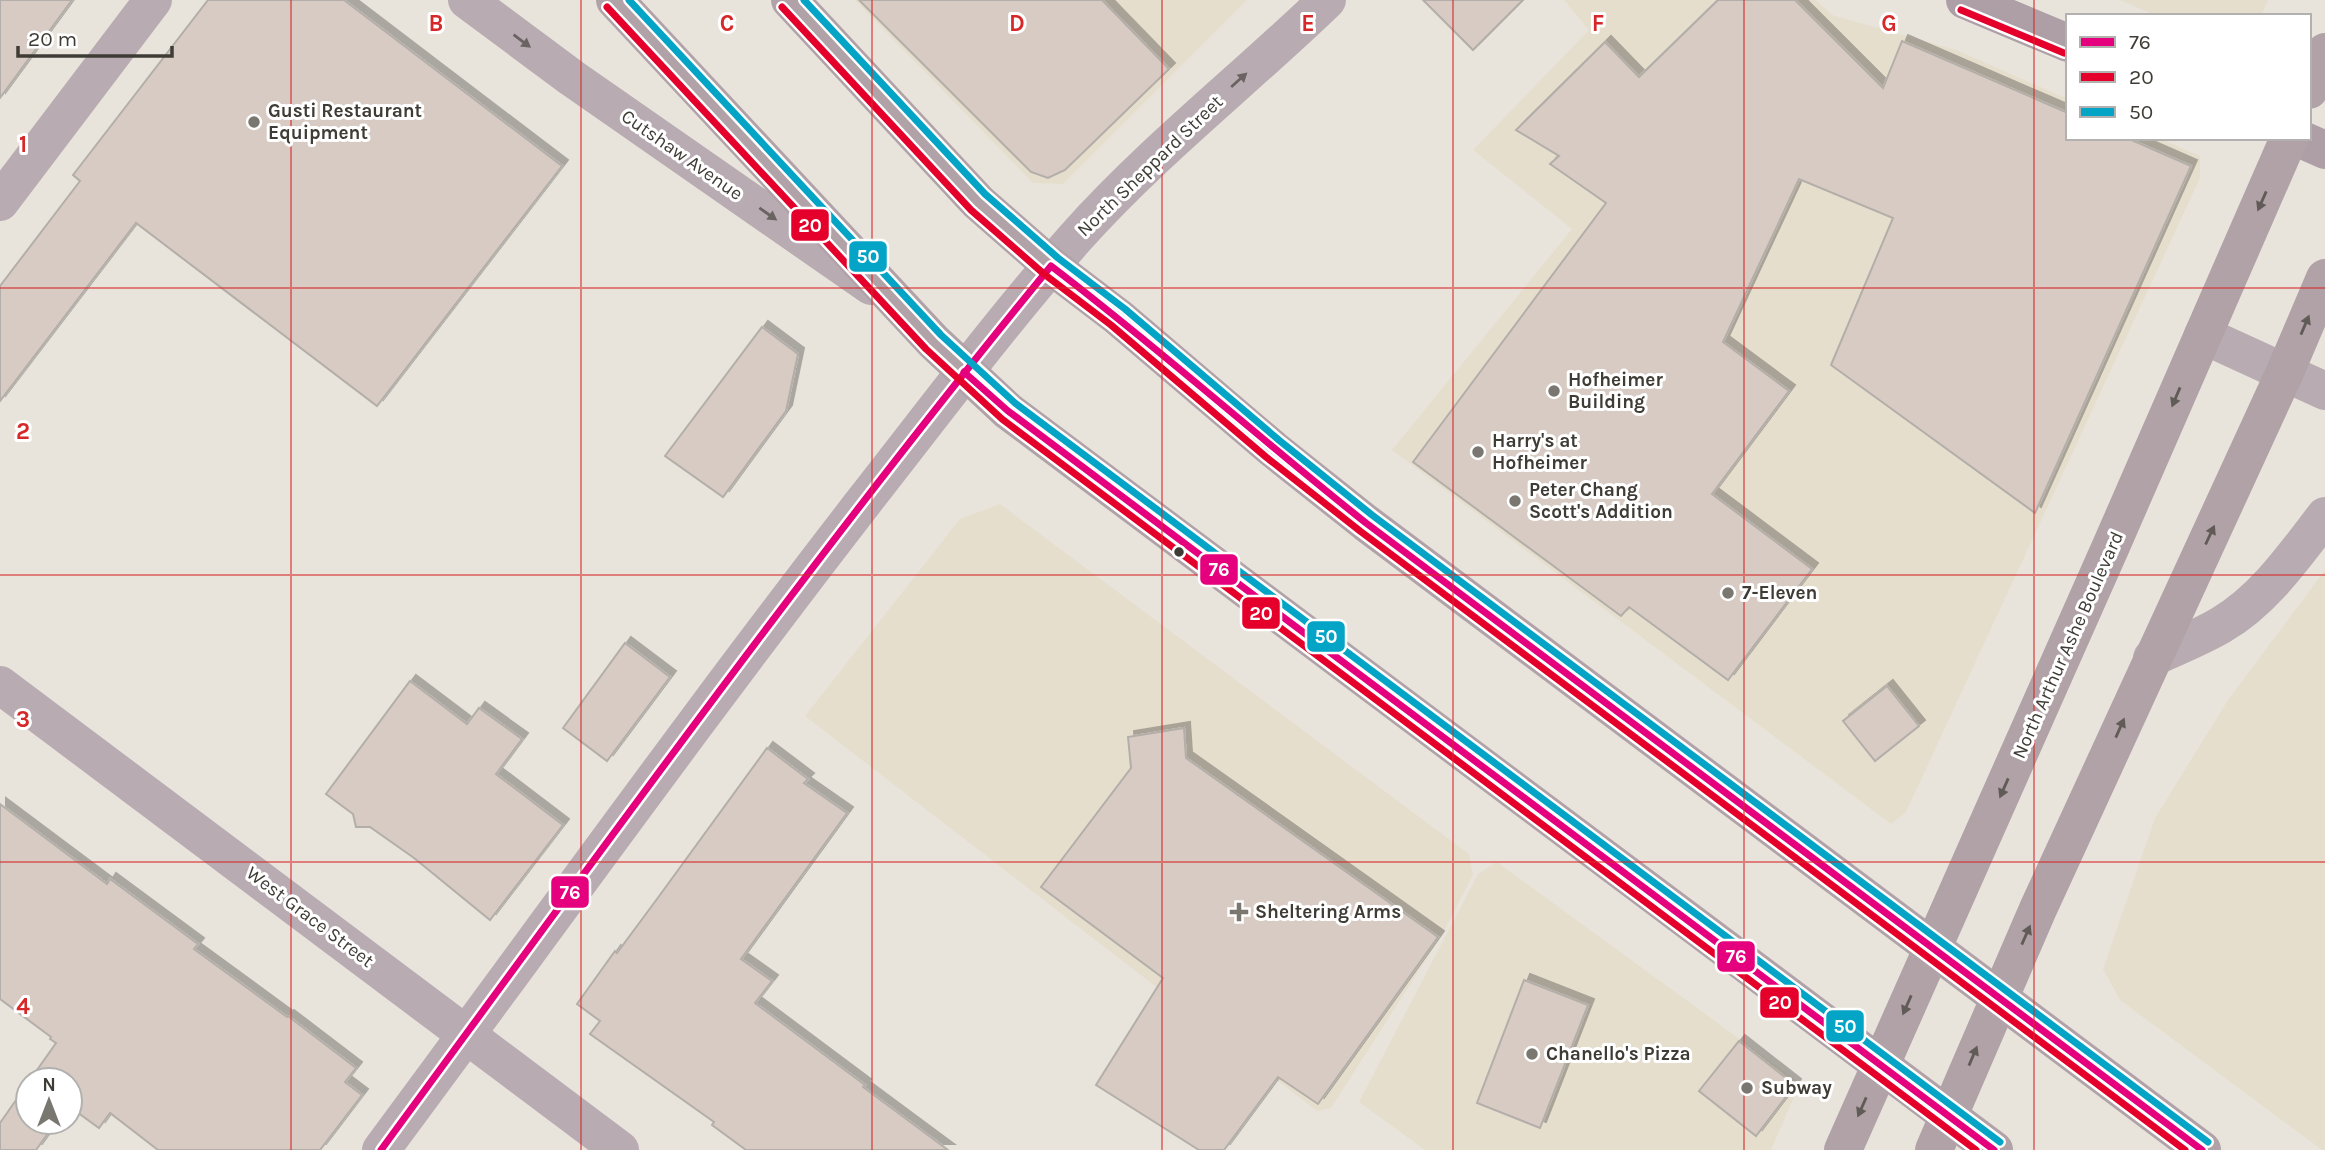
<svg xmlns="http://www.w3.org/2000/svg" width="2325" height="1150" viewBox="0 0 2325 1150" font-family="Karla,sans-serif">
  <defs>
    <filter id="shadow"><feDropShadow dx="6" dy="-6" stdDeviation="0" flood-color="#0004"/></filter>
  </defs>
  <rect width="100%" height="100%" fill="#e8e4dc"/>
  <g fill="#e5decd">
    <polygon points="855,0 1247,0 1063,184 1033,183"/>
    <polygon points="1564,0 1816,0 1832,15 1956,50 2068,99 2068,138 2159,138 2200,156 2200,178 1906,812 1891,824 1392,450 1572,229 1473,150 1589,30"/>
    <polygon points="2120,0 2268,0 2261,16 2157,16"/>
    <polygon points="1000,504 1469,854 1473,875 1443,933 1331,1108 1317,1111 805,716 960,519"/>
    <polygon points="2325,570 2325,1150 2322,1150 2120,1000 2103,969 2155,818 2228,700"/>
    <polygon points="1497,862 1800,1083 1771,1150 1425,1150 1359,1102 1478,874"/>
  </g>
  <g fill="#d8cbc3" stroke="#b3aea9" stroke-width="2" filter="url(#shadow)">
    <polygon points="0,0 72,0 0,98"/>
    <polygon points="208,0 344,0 562,166 377,406 136,223 0,401 0,286 80,181 73,175"/>
    <polygon points="859,0 1102,0 1169,69 1065,170 1048,178 1031,172"/>
    <polygon points="1423,0 1523,0 1473,50"/>
    <polygon points="1718,0 1795,0 1883,88 1902,41 2068,113 2068,138 2127,138 2191,166 2035,513 1831,365 1893,218 1799,179 1723,342 1789,391 1712,494 1812,569 1728,680 1629,607 1621,616 1413,462 1606,203 1550,164 1559,156 1516,130 1605,42 1639,77"/>
    <polygon points="762,327 798,354 786,411 723,497 665,456"/>
    <polygon points="625,643 670,677 607,761 563,728"/>
    <polygon points="410,681 467,724 479,708 522,739 496,774 563,825 490,920 414,858 370,827 356,827 353,814 326,794"/>
    <polygon points="1887,686 1919,726 1875,761 1843,721"/>
    <polygon points="1184,728 1186,758 1438,937 1318,1104 1278,1077 1224,1150 1199,1150 1096,1085 1163,978 1041,887 1131,768 1128,737"/>
    <polygon points="767,748 808,779 804,783 847,813 741,959 772,981 755,1003 865,1085 863,1087 948,1150 746,1150 712,1125 714,1122 590,1034 600,1021 577,1004 615,951 617,953 657,899"/>
    <polygon points="0,804 107,884 110,879 198,944 194,949 287,1017 288,1016 356,1068 345,1082 362,1095 320,1150 158,1150 110,1113 99,1128 70,1107 70,1080 30,1080 56,1043 50,1039 51,1037 0,999"/>
    <polygon points="1524,980 1588,1005 1540,1128 1477,1103"/>
    <polygon points="1739,1041 1795,1085 1756,1136 1699,1091"/>
    <polygon points="28,1083 28,1122 56,1122 36,1150 0,1150 0,1123"/>
  </g>
  <g fill="none" stroke-linecap="round" stroke-linejoin="round">
    <g stroke="#b8abb2" stroke-width="38">
      <polyline points="467,0 572,78 871,286"/>
      <polyline points="0,202 153,0"/>
      <polyline points="2203,335 2325,391"/>
      <path d="M2152,658C2175,647 2199,638 2221,625C2264,600 2295,555 2325,516"/>
      <polyline points="0,685 620,1150"/>
      <path d="M381,1150C542,933 699,714 865,500C934,412 1002,321 1076,237C1153,151 1244,80 1327,0"/>
    </g>
    <g stroke="#ae9fa7" stroke-width="38">
      <polyline points="1965,0 2068,43"/>
      <polyline points="2298,138 2325,150"/>
    </g>
    <g stroke="#b1a2a8" stroke-width="38">
      <polyline points="615,0 934,342 1008,411 1994,1150"/>
      <polyline points="790,0 978,202 1051,266 1118,317 1273,449 1366,523 2202,1150"/>
      <polyline points="2309,90 2325,52"/>
      <polyline points="1843,1150 2111,546 2289,138"/>
      <polyline points="1934,1150 2038,909 2285,372 2325,278"/>
    </g>
    <g stroke="#fff" stroke-width="12">
      <g id="bus-1">
        <polyline points="964,372 1008,411 1994,1150"/>
        <path d="M381,1150C600,852 816,552 1051,266C1159,348 1260,439 1366,523L2202,1150"/>
      </g>
    </g>
    <g stroke="#fff" stroke-width="12">
      <g id="bus-2">
        <polyline points="607,7 926,349 1002,419 1976,1150"/>
        <polyline points="782,7 971,210 1044,274 1111,325 1266,457 1360,531 2185,1150"/>
        <polyline points="1961,10 2064,53"/>
      </g>
    </g>
    <g stroke="#fff" stroke-width="12">
      <g id="bus-3">
        <polyline points="629,0 941,335 1015,403 2000,1142"/>
        <polyline points="804,0 985,194 1058,258 1125,309 1280,441 1372,515 2208,1142"/>
      </g>
    </g>
    <use href="#bus-1" stroke="#e5007d" stroke-width="7"/>
    <use href="#bus-2" stroke="#e4002b" stroke-width="7"/>
    <use href="#bus-3" stroke="#03a4c6" stroke-width="7"/>
  </g>
  <defs><path id="oneway-solid" d="M-6-.8H1V-3.2L6.5 0L1 3.2V.8H-6Z" transform="scale(1.75)"/></defs>
  <g fill="#696361">
    <use href="#oneway-solid" transform="translate(522 41) rotate(37)"/>
    <use href="#oneway-solid" transform="translate(1239 80) rotate(-42)"/>
    <use href="#oneway-solid" transform="translate(768 214) rotate(35)"/>
  </g>
  <g fill="#615b58">
    <use href="#oneway-solid" transform="translate(2262 201) rotate(114)"/>
    <use href="#oneway-solid" transform="translate(2305 325) rotate(-67)"/>
    <use href="#oneway-solid" transform="translate(2176 397) rotate(113)"/>
    <use href="#oneway-solid" transform="translate(2210 535) rotate(-65)"/>
    <use href="#oneway-solid" transform="translate(2120 728) rotate(-66)"/>
    <use href="#oneway-solid" transform="translate(2004 788) rotate(114)"/>
    <use href="#oneway-solid" transform="translate(2026 935) rotate(-66)"/>
    <use href="#oneway-solid" transform="translate(1907 1005) rotate(114)"/>
    <use href="#oneway-solid" transform="translate(1973 1056) rotate(-67)"/>
    <use href="#oneway-solid" transform="translate(1862 1107) rotate(114)"/>
  </g>
  <path fill="none" stroke="#d62828" stroke-width="2" stroke-opacity="0.55" d="M291,0V1150M581,0V1150M872,0V1150M1162,0V1150M1453,0V1150M1744,0V1150M2034,0V1150M0,288H2325M0,575H2325M0,862H2325"/>
  <g fill="#7a7770" stroke="#fff" stroke-width="2.5">
    <circle cx="254" cy="122" r="7"/>
    <circle cx="1554" cy="391" r="7"/>
    <circle cx="1478" cy="452" r="7"/>
    <circle cx="1515" cy="501" r="7"/>
    <circle cx="1728" cy="593" r="7"/>
    <path d="M1235.5 901.5h7v7h7v7h-7v7h-7v-7h-7v-7h7z"/>
    <circle cx="1532" cy="1054" r="7"/>
    <circle cx="1747" cy="1088" r="7"/>
  </g>
  <circle fill="#3f3c36" stroke="#fff" stroke-width="2.5" cx="1179" cy="552" r="6"/>
  <g text-anchor="middle" dominant-baseline="central" stroke-width="6" stroke-linejoin="round" paint-order="stroke">
    <g font-size="19" font-weight="bold" fill="#3f3c36" stroke="#fff" text-anchor="start">
      <text x="268" y="111">Gusti Restaurant<tspan x="268" dy="22">Equipment</tspan></text>
      <text x="1568" y="380">Hofheimer<tspan x="1568" dy="22">Building</tspan></text>
      <text x="1492" y="441">Harry's at<tspan x="1492" dy="22">Hofheimer</tspan></text>
      <text x="1529" y="490">Peter Chang<tspan x="1529" dy="22">Scott's Addition</tspan></text>
      <text x="1742" y="593">7-Eleven</text>
      <text x="1255" y="912">Sheltering Arms</text>
      <text x="1546" y="1054">Chanello's Pizza</text>
      <text x="1761" y="1088">Subway</text>
    </g>
    <g font-size="19" fill="#3f3c36" stroke="#fff">
      <text transform="translate(682 155) rotate(35)">Cutshaw Avenue</text>
      <text transform="translate(1150 166) rotate(-44)">North Sheppard Street</text>
      <text transform="translate(2068 645) rotate(-66)">North Arthur Ashe Boulevard</text>
      <text transform="translate(310 917) rotate(37)">West Grace Street</text>
    </g>
  </g>
  <g font-size="23" text-anchor="middle" font-weight="bold" fill="#d62828" stroke="#fff" stroke-width="6" stroke-linejoin="round" paint-order="stroke">
    <text x="436" y="31">B</text>
    <text x="727" y="31">C</text>
    <text x="1017" y="31">D</text>
    <text x="1308" y="31">E</text>
    <text x="1598" y="31">F</text>
    <text x="1889" y="31">G</text>
    <text x="23" y="152">1</text>
    <text x="23" y="439">2</text>
    <text x="23" y="727">3</text>
    <text x="23" y="1014">4</text>
  </g>
  <g stroke="#fff" stroke-width="2.5">
    <rect x="790" y="208" width="40" height="34" rx="7" fill="#e4002b"/>
    <rect x="848" y="240" width="40" height="33" rx="7" fill="#03a4c6"/>
    <rect x="1199" y="553" width="40" height="33" rx="7" fill="#e5007d"/>
    <rect x="1241" y="596" width="40" height="34" rx="7" fill="#e4002b"/>
    <rect x="1306" y="620" width="40" height="33" rx="7" fill="#03a4c6"/>
    <rect x="550" y="875" width="40" height="34" rx="7" fill="#e5007d"/>
    <rect x="1716" y="940" width="40" height="33" rx="7" fill="#e5007d"/>
    <rect x="1759" y="986" width="41" height="33" rx="7" fill="#e4002b"/>
    <rect x="1825" y="1009" width="40" height="34" rx="7" fill="#03a4c6"/>
  </g>
  <g font-size="19" text-anchor="middle" font-weight="bold" fill="#fff">
    <text x="810" y="232">20</text>
    <text x="868" y="263">50</text>
    <text x="1219" y="576">76</text>
    <text x="1261" y="620">20</text>
    <text x="1326" y="643">50</text>
    <text x="570" y="899">76</text>
    <text x="1736" y="963">76</text>
    <text x="1780" y="1009">20</text>
    <text x="1845" y="1033">50</text>
  </g>
  <rect x="2066" y="14" width="245" height="126" fill="#ffffff" stroke="#b2b1af" stroke-width="2"/>
  <rect x="2080" y="37" width="35" height="10" fill="#e5007d" stroke="#b2b1af" stroke-width="2"/>
  <text x="2129" y="49" font-size="21" fill="#3f3c36">76</text>
  <rect x="2080" y="72" width="35" height="10" fill="#e4002b" stroke="#b2b1af" stroke-width="2"/>
  <text x="2129" y="84" font-size="21" fill="#3f3c36">20</text>
  <rect x="2080" y="107" width="35" height="10" fill="#03a4c6" stroke="#b2b1af" stroke-width="2"/>
  <text x="2129" y="119" font-size="21" fill="#3f3c36">50</text>
  <g transform="translate(49 1101)"><circle r="33" fill="#ffffff" stroke="#b2b1af" stroke-width="2"/>
  <path d="M0-5L12 26L0 18L-12 26Z" fill="#7a7770"/>
  <text y="-10" font-size="19" font-weight="bold" text-anchor="middle" fill="#3f3c36">N</text>
  </g>
  <path d="M18 46v10h154v-10" fill="none" stroke="#3f3c36" stroke-width="3.5"/>
  <text x="28" y="46" font-size="21" fill="#3f3c36" stroke="#ffffff" stroke-width="5" paint-order="stroke">20 m</text>
</svg>
